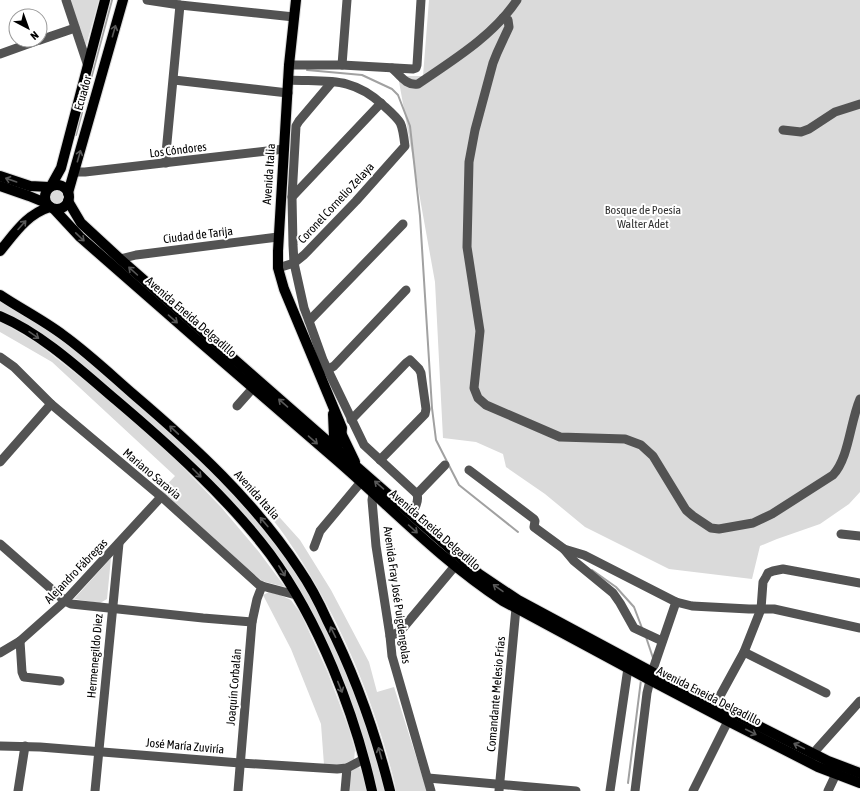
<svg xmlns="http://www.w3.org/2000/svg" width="860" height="791" viewBox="0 0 860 791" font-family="'Asap Condensed',sans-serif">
  <rect width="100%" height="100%" fill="#fff"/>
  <g fill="#dadada">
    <polygon points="70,0 99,0 86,46"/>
    <polygon points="429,0 860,0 860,492 849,504 820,524 777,539 760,546 752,579 669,569 585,527 545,494 506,467 503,454 476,442 443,438 435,282 398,76 423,76"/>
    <circle cx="57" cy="197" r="7"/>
    <polygon points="0,298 79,351 195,452 260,520 308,589 354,686 387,791 376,791 363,738 286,571 175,447 0,311"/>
    <polygon points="0,321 37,343 112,402 175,459 221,507 259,552 285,587 262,581 160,492 175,476 52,362 0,332"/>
    <path d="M255,490L300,540L331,590L369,662L377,692L394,687L427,791H396C393,773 387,756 382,738C360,667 328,598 285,536C275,521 262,508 251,494Z"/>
    <polygon points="111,558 107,599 100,603 74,599"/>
    <polygon points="269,592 280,595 291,600 301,614 328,673 349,729 355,750 354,761 344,765 324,765 321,724 291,649 263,595"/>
    <polygon points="359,767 362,771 367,791 350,791 349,777 353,768"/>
  </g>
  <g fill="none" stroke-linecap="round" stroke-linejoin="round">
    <g stroke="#a1a1a1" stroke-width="2">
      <polyline points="307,70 362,75 392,89 398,95 410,126 420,216 432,408 436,440 459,485 518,532"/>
      <polyline points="76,135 112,0"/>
      <polyline points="592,570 616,587 634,607 642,628"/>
      <polyline points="646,637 653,658"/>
      <polyline points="628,783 641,680"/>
    </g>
    <g stroke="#dbdbdb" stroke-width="12">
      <g id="major">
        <polyline points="296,0 289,65 278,251 278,268 284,289 342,428 341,439 335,453"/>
        <polyline points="0,176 30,186 49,187"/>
        <circle cx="57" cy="197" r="12"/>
        <polyline points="0,186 29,196 46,203"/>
        <polyline points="51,186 61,168 105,0"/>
        <polyline points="68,193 123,0"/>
        <polyline points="68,201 81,223 120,259 479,574 518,600 652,672 828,761 860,773"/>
        <path d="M54,209L80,237C164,311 248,384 333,457C389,505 440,560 503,601L650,680L728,721L818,767L860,783"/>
        <path d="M0,251C15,233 27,214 50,207"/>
        <path d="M0,295C21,309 43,320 63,335C88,353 110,374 133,394C194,446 254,501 299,569C310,585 319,602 327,620C355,675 375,731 390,791"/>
        <path d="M0,316C41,333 82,371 116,400C169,445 228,498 270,554C319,621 354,711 372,791"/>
        <polyline points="342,435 355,462"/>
        <polyline points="329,449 334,437 333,414"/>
      </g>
    </g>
    <g stroke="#535353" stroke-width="9">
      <polyline points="66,0 88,66"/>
      <polyline points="147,0 180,5 294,17"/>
      <path d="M503,18L508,20L509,27L497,53L493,63L475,130L469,162L467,247L480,331L474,388L478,398L486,405L560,437L625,439L641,445L653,456L686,510L693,516L711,528L719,529L753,523L772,514L833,475C849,458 850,422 860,399"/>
      <polyline points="40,40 75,28"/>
      <polyline points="0,54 39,40"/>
      <polyline points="289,65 342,65 413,69 416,68 417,65 421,0"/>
      <polyline points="342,65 347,0"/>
      <path d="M392,68C400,75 406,86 418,84C453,60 493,36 517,0"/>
      <polyline points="174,80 288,93"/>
      <polyline points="332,82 299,121 296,126 292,197 293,245 294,263 304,308 309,321 323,360 364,445 417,494"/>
      <polyline points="783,130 801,132 809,129 835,112 860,104"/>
      <polyline points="166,163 166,153 180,5"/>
      <polyline points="74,172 85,172 284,149"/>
      <polyline points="292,197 381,103"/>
      <polyline points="120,259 136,255 278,237"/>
      <path d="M278,268L294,263L304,255L356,201L405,146C402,121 402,122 383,105C352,76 328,82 288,80"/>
      <polyline points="309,321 403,224"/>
      <polyline points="0,357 14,367 51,404 164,499 258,584 262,586 296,595"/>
      <polyline points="327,370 334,366 406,290"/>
      <polyline points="237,406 253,388"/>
      <polyline points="351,420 406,363 410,360 419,369 421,373 426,409 425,414 380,460"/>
      <polyline points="0,462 51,404"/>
      <polyline points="469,470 534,519 535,521 534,527 564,549 584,555 676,602 692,606 749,609 774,609 860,628"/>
      <polyline points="373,494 372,500 376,546 390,636 392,656 431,791"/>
      <path d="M411,514C415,508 419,502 417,494L445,465"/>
      <polyline points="841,534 860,536"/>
      <polyline points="0,544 65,601 71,604 203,618 252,622"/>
      <polyline points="314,547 320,531 366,476"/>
      <polyline points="564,549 574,561 613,593 620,603 634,628 662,641"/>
      <polyline points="390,636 397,633 403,628 455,566"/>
      <polyline points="20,641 22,672 24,677 60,681"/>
      <polyline points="744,652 826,693"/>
      <polyline points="0,653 20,641 65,601 161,497"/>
      <polyline points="715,705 744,652 761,609 763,582 766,577 768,573 773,571 783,569 860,583"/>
      <polyline points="0,746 40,747 240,763 337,769 347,768 364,759"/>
      <polyline points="810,759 817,749 860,701"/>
      <polyline points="428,778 576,791"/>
      <polyline points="18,791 25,746"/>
      <polyline points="95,791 119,543"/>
      <polyline points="238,791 252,622 257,599 262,586"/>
      <polyline points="345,791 347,768"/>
      <polyline points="499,791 516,608 518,602"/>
      <polyline points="610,791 628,668 630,663"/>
      <polyline points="635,791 647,693 652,672 676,602"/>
      <polyline points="693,791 731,715"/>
      <polyline points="828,791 836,774"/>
    </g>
    <use href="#major" stroke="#000" stroke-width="10"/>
  </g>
  <defs><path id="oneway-shaft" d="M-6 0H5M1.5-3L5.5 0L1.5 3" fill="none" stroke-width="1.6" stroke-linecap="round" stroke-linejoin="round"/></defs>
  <g stroke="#595959">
    <use href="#oneway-shaft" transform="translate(114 31) rotate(-74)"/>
    <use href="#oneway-shaft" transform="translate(79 156) rotate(-74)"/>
    <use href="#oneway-shaft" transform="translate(11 180) rotate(-161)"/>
    <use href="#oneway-shaft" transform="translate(22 225) rotate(-48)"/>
    <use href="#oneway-shaft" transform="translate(80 237) rotate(44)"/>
    <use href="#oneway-shaft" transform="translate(133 271) rotate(-138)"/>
    <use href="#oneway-shaft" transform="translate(173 319) rotate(41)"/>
    <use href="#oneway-shaft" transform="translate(34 335) rotate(35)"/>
    <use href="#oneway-shaft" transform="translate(283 403) rotate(-139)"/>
    <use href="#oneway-shaft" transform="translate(174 430) rotate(-137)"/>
    <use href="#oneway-shaft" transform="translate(313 440) rotate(41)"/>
    <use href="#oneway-shaft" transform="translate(197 473) rotate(45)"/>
    <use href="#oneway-shaft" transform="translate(379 485) rotate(-139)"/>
    <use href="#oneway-shaft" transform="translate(264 522) rotate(-130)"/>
    <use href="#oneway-shaft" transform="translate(413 529) rotate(42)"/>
    <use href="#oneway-shaft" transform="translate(282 571) rotate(58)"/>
    <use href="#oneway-shaft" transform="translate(498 588) rotate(-145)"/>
    <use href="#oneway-shaft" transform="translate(333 632) rotate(-116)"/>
    <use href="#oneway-shaft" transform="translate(340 687) rotate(68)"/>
    <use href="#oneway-shaft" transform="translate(751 732) rotate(27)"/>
    <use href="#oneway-shaft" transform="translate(799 746) rotate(-154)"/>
    <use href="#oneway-shaft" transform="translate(380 753) rotate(-106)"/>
  </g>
  <g text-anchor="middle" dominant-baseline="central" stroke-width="4" stroke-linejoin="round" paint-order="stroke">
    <g font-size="12" fill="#000" stroke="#fff">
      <text transform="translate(83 93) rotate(-74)">Ecuador</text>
      <text transform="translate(178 150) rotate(-7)">Los Cóndores</text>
      <text transform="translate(269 174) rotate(-86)">Avenida Italia</text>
      <text transform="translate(336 203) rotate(-47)">Coronel Cornelio Zelaya</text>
      <text transform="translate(198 235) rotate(-7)">Ciudad de Tarija</text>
      <text transform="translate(191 317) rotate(41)">Avenida Eneida Delgadillo</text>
      <text transform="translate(152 474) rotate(40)">Mariano Saravia</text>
      <text transform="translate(257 495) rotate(48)">Avenida Italia</text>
      <text transform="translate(435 530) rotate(41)">Avenida Eneida Delgadillo</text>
      <text transform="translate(76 571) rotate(-46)">Alejandro Fábregas</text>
      <text transform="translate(397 595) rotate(82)">Avenida Fray José Puigdengolas</text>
      <text transform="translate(95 656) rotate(-85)">Hermenegildo Diez</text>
      <text transform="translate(234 687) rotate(-85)">Joaquín Corbalán</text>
      <text transform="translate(496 694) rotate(-85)">Comandante Melesio Frías</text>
      <text transform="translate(709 696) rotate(27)">Avenida Eneida Delgadillo</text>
      <text transform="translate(185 746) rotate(5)">José María Zuviría</text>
    </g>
    <g font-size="12" fill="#313131" stroke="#fff">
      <text x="643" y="210">Bosque de Poesía<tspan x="643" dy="14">Walter Adet</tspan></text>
    </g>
  </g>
  <g transform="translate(28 28) rotate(139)"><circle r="19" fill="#ffffff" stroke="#999999"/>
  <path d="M0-3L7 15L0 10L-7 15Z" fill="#000000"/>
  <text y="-6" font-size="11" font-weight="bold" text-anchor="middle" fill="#000000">N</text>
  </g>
</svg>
